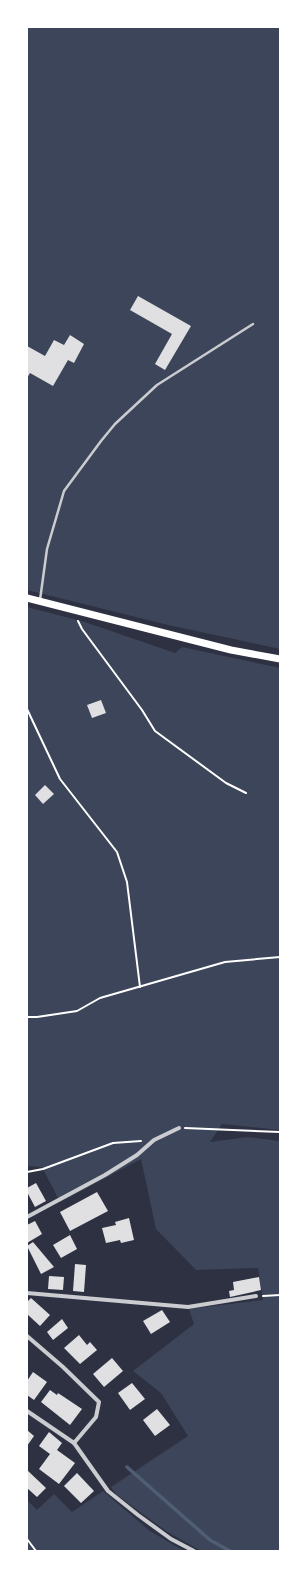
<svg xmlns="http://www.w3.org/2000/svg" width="307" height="1578" viewBox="0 0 307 1578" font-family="'Roboto Condensed',sans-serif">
  <rect width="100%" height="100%" fill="#2d3142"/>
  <g fill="#3c4559">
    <polygon points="27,27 280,27 280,649 168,625 27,590"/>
    <polygon points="27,607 85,622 175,653 182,647 280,668 280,1130 222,1124 210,1142 247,1137 280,1141 280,1551 201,1551 166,1531 117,1495 111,1487 188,1436 161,1393 133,1371 194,1324 189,1309 263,1300 258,1268 196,1270 156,1229 141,1159 60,1202 42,1167 27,1166"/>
    <polygon points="103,1491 150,1531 184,1551 27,1551 27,1500 37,1510 54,1494 72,1512"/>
  </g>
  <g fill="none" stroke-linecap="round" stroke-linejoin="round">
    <polyline stroke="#4f5d75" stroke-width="3.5" points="127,1467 210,1540 230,1551"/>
  </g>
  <g fill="#e0e0e3">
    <polygon points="138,296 191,326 165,370 155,364 172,334 130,310"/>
    <polygon points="70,335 84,344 74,363 68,360 53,386 30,373 27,378 27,346 45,356 54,340 64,345"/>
    <polygon points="101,700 106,713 92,718 87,705"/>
    <polygon points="45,785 54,794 43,804 35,795"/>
    <polygon points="36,1183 46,1201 35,1207 27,1192 27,1188"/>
    <polygon points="97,1192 108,1211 70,1231 60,1212"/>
    <polygon points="129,1218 134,1240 121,1243 120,1240 106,1243 102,1228 116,1225 115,1222"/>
    <polygon points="35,1221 42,1234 27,1243 27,1225"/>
    <polygon points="70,1235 77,1249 61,1258 53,1245"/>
    <polygon points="33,1242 54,1267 41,1274 27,1246"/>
    <polygon points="75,1264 86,1265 84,1292 73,1291"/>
    <polygon points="49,1276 64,1277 63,1290 48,1289"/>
    <polygon points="259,1277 261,1290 230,1297 229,1291 234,1290 233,1282"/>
    <polygon points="31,1298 50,1315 40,1326 27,1314 27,1302"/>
    <polygon points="162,1310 170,1322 151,1334 143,1321"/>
    <polygon points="62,1319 68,1328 53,1340 47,1332"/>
    <polygon points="79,1335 87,1345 90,1342 97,1350 80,1364 64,1348"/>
    <polygon points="112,1358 123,1371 104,1387 93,1374"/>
    <polygon points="33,1372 47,1382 34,1400 27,1395 27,1381"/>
    <polygon points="132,1383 145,1399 130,1410 118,1393"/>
    <polygon points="50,1390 57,1395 58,1393 82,1409 70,1425 41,1402"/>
    <polygon points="157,1409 170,1425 155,1436 143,1420"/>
    <polygon points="27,1430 34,1436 27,1446"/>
    <polygon points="49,1432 62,1443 57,1450 75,1463 59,1484 39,1469 50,1454 39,1446"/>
    <polygon points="27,1470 46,1488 37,1497 27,1488"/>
    <polygon points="77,1473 94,1491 81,1503 64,1486"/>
  </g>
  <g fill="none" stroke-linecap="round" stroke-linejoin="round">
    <g stroke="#fff" stroke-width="2">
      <polyline points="78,621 82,629 142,710 155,731 226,783 246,793"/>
      <polyline points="27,709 60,779 117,852 127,882 140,987"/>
      <polyline points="27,1017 37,1017 77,1011 100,998 225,962 280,957"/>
      <polyline points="185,1128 280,1132"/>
      <polyline points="27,1172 43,1169 113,1143 141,1141"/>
      <polyline points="263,1296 280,1295"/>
      <polyline points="27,1539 36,1551"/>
    </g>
    <polyline stroke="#caccd0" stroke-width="2.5" points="40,600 47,549 64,491 101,441 115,424 157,385 253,324"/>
    <g stroke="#caccd0" stroke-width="4">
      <polyline points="27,1217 105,1175 137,1155 154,1140 179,1128"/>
      <polyline points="27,1293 188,1307 256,1296"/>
      <polyline points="27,1336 63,1367 99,1402 96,1417 74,1443"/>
      <polyline points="27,1411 74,1443 108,1491 138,1515 171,1539 194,1551"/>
    </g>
    <polyline stroke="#fff" stroke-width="7" points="27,598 231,650 280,659"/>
  </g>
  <rect width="307" height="1578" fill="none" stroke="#ffffff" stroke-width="56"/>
</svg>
